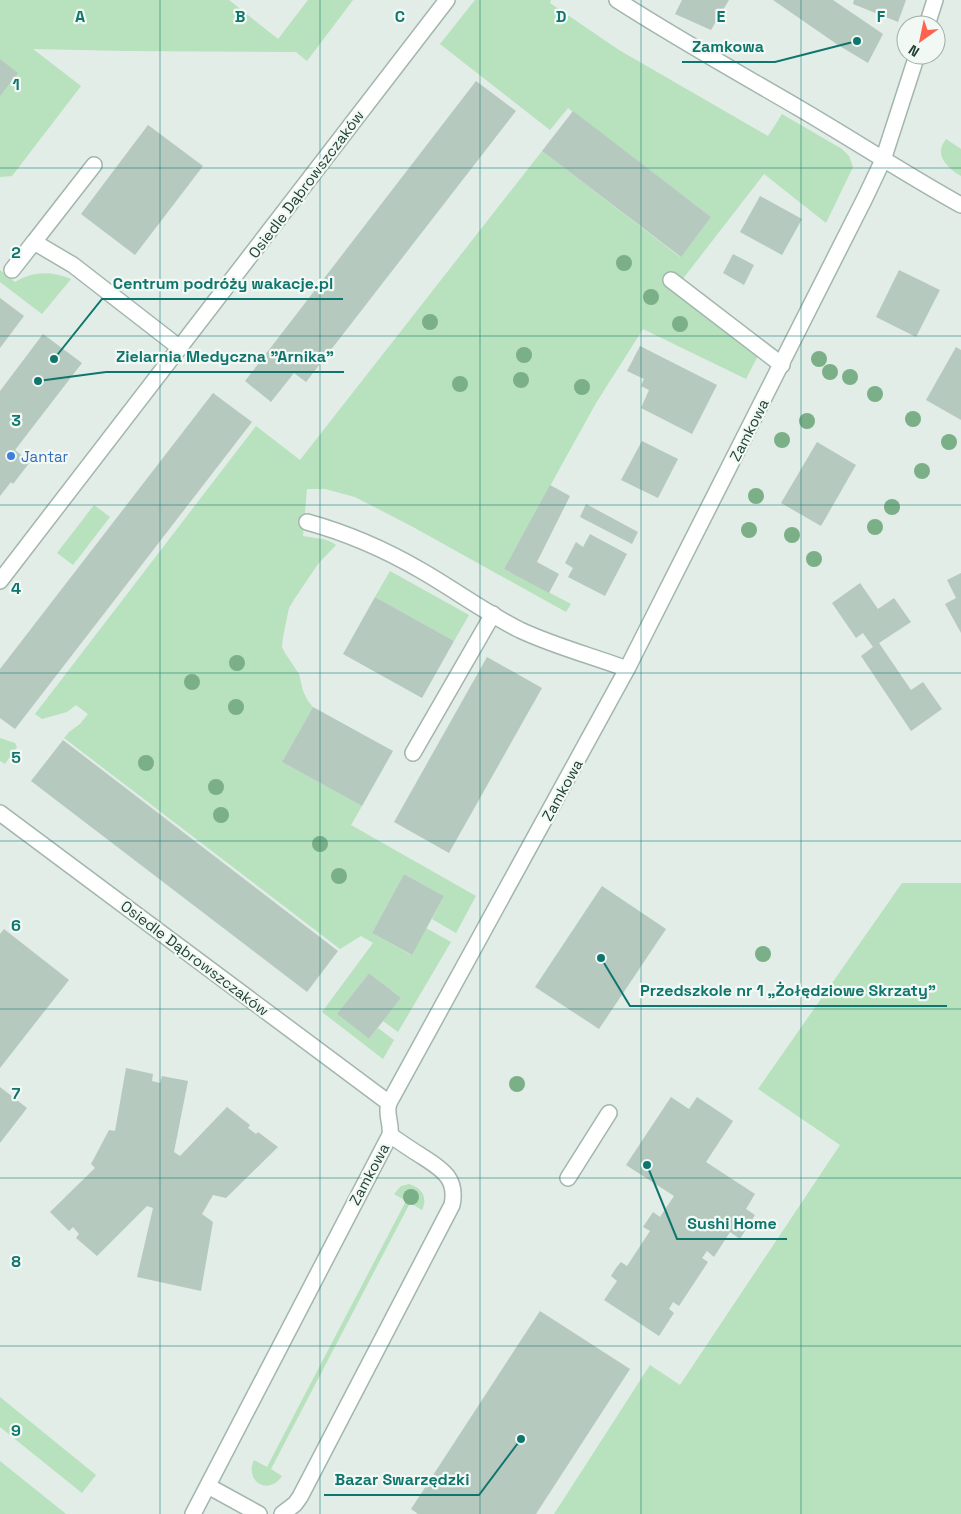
<svg xmlns="http://www.w3.org/2000/svg" width="961" height="1514" viewBox="0 0 961 1514" font-family="'Space Grotesk',sans-serif">
  <rect width="100%" height="100%" fill="#e1ede6"/>
  <g fill="#b8e1bd">
    <polygon points="0,0 229,0 278,39 308,0 353,0 307,61 296,52 127,51 33,49 81,86 12,176 0,177"/>
    <path d="M475,0H551L550,3L619,50L768,136L782,114L842,149L849,156L853,167L826,223L764,174L682,280L764,344L746,379L643,329L596,403L504,569L571,604L566,612L413,527L355,497L325,489H307L303,536C313,538 328,538 336,545L318,564L295,598L289,608L283,637L282,647L285,653L299,674L303,691L308,701L313,707L282,762L362,806L351,825L476,896L456,933L432,919L444,896L404,874L372,933L411,955L426,928L451,942L398,1032L383,1021L401,998L369,973L337,1014L369,1039L378,1028L394,1040L383,1059L322,1012L373,943L361,936L340,949L64,738L69,732L80,724L88,714L76,705L67,712L42,719L35,714L256,426L300,460L542,151L680,257L711,217L568,108L550,130L440,44Z"/>
    <path d="M946,139L961,149V176C952,171 940,161 941,150C941,147 944,142 946,139Z"/>
    <path d="M0,270L15,282C34,271 51,271 71,279L42,314L0,282Z"/>
    <polygon points="94,505 110,517 73,565 57,553"/>
    <polygon points="390,571 469,615 454,641 375,597"/>
    <polygon points="0,738 15,743 17,747 5,764 0,761"/>
    <polygon points="902,883 961,883 961,1514 554,1514 650,1365 680,1385 840,1145 758,1089"/>
    <path d="M409,1184C422,1188 428,1197 422,1210L410,1203L271,1469L282,1476C269,1496 244,1482 254,1460L267,1467L406,1201L394,1194L401,1186Z"/>
    <polygon points="0,1397 96,1475 82,1493 0,1427"/>
    <polygon points="0,1461 66,1514 0,1514"/>
  </g>
  <g fill="#b6c9bf">
    <polygon points="682,0 729,0 711,30 675,14"/>
    <polygon points="773,0 833,0 883,34 868,63 838,45"/>
    <polygon points="854,0 906,0 898,22 853,4"/>
    <polygon points="0,59 18,73 0,96"/>
    <polygon points="476,81 516,111 306,382 294,373 271,402 245,381"/>
    <polygon points="573,111 711,217 681,257 542,151"/>
    <polygon points="148,125 203,166 135,255 81,214"/>
    <polygon points="760,196 802,219 782,255 740,232"/>
    <polygon points="733,254 754,265 744,285 723,273"/>
    <polygon points="899,270 940,290 916,337 876,317"/>
    <polygon points="0,298 24,316 0,348"/>
    <polygon points="43,334 82,363 15,450 30,462 13,484 11,482 0,496 0,391"/>
    <polygon points="640,346 717,385 692,434 641,408 649,390 641,386 644,379 627,371"/>
    <polygon points="956,347 961,350 961,420 926,400"/>
    <polygon points="213,393 252,422 15,729 0,718 0,669"/>
    <polygon points="642,441 678,459 658,498 621,480"/>
    <polygon points="817,442 856,465 821,526 781,503"/>
    <polygon points="550,485 570,496 537,562 559,574 549,593 504,569"/>
    <polygon points="586,504 638,532 632,544 580,517"/>
    <polygon points="590,534 627,554 605,596 568,577 573,568 565,563 576,542 583,547"/>
    <polygon points="961,573 961,633 945,604 956,598 947,580"/>
    <polygon points="860,583 878,609 894,598 911,622 879,643 911,690 923,682 942,709 911,731 861,656 873,647 863,633 856,638 832,603"/>
    <polygon points="375,597 454,641 422,698 343,654"/>
    <polygon points="487,657 542,688 449,853 394,822"/>
    <polygon points="313,707 393,751 362,806 282,762"/>
    <polygon points="63,740 338,951 307,992 31,781"/>
    <polygon points="404,874 444,896 412,955 372,933"/>
    <polygon points="602,886 666,929 599,1029 535,987"/>
    <polygon points="4,929 69,980 0,1068 0,934"/>
    <polygon points="369,973 401,998 369,1039 337,1014"/>
    <polygon points="126,1068 153,1074 152,1081 160,1083 162,1076 188,1081 174,1152 180,1156 227,1107 250,1125 248,1128 256,1134 258,1132 278,1147 226,1198 213,1195 202,1214 213,1222 201,1291 137,1277 153,1208 147,1206 97,1256 76,1238 79,1234 73,1227 69,1231 50,1212 95,1168 91,1164 109,1130 115,1131"/>
    <polygon points="0,1087 27,1108 0,1143"/>
    <polygon points="671,1097 689,1109 697,1097 733,1121 706,1162 755,1194 746,1209 755,1215 740,1239 730,1232 714,1257 707,1251 702,1258 708,1262 679,1306 673,1302 669,1309 674,1313 659,1336 604,1300 617,1281 611,1276 616,1268 621,1262 627,1266 650,1231 643,1227 653,1212 660,1217 674,1196 626,1165"/>
    <polygon points="540,1311 630,1369 536,1514 418,1514 411,1509"/>
  </g>
  <g fill="none" stroke-linecap="round" stroke-linejoin="round">
    <g stroke="#a3b6ad" stroke-width="18">
      <g id="lane">
        <polyline points="34,242 94,165"/>
        <polyline points="12,270 34,242 73,265 180,348"/>
        <polyline points="671,280 782,365"/>
        <polyline points="413,753 493,614"/>
        <polyline points="568,1178 609,1113"/>
        <polyline points="208,1486 259,1514"/>
        <path d="M282,1514L295,1504L300,1497L452,1205C458,1177 440,1168 420,1155C410,1149 400,1142 390,1135"/>
      </g>
    </g>
    <g stroke="#a3b6ad" stroke-width="18">
      <g id="street">
        <path d="M617,0C676,38 737,72 797,107C852,139 905,174 961,205"/>
        <polyline points="927,25 935,0"/>
        <path d="M307,522C347,533 386,550 422,571C455,590 486,613 520,630C554,646 592,656 627,669"/>
        <polyline points="0,581 447,0"/>
        <polyline points="0,813 389,1103"/>
        <path d="M193,1514L390,1135C392,1124 385,1114 389,1103L627,669L865,198L883,160L917,55"/>
      </g>
    </g>
    <use href="#lane" stroke="#fff" stroke-width="15"/>
    <use href="#street" stroke="#fff" stroke-width="15"/>
  </g>
  <g fill="#7aaf88">
    <circle cx="624" cy="263" r="8"/>
    <circle cx="651" cy="297" r="8"/>
    <circle cx="430" cy="322" r="8"/>
    <circle cx="680" cy="324" r="8"/>
    <circle cx="524" cy="355" r="8"/>
    <circle cx="819" cy="359" r="8"/>
    <circle cx="830" cy="372" r="8"/>
    <circle cx="850" cy="377" r="8"/>
    <circle cx="521" cy="380" r="8"/>
    <circle cx="460" cy="384" r="8"/>
    <circle cx="582" cy="387" r="8"/>
    <circle cx="875" cy="394" r="8"/>
    <circle cx="913" cy="419" r="8"/>
    <circle cx="807" cy="421" r="8"/>
    <circle cx="782" cy="440" r="8"/>
    <circle cx="949" cy="442" r="8"/>
    <circle cx="922" cy="471" r="8"/>
    <circle cx="756" cy="496" r="8"/>
    <circle cx="892" cy="507" r="8"/>
    <circle cx="875" cy="527" r="8"/>
    <circle cx="749" cy="530" r="8"/>
    <circle cx="792" cy="535" r="8"/>
    <circle cx="814" cy="559" r="8"/>
    <circle cx="237" cy="663" r="8"/>
    <circle cx="192" cy="682" r="8"/>
    <circle cx="236" cy="707" r="8"/>
    <circle cx="146" cy="763" r="8"/>
    <circle cx="216" cy="787" r="8"/>
    <circle cx="221" cy="815" r="8"/>
    <circle cx="320" cy="844" r="8"/>
    <circle cx="339" cy="876" r="8"/>
    <circle cx="763" cy="954" r="8"/>
    <circle cx="517" cy="1084" r="8"/>
    <circle cx="411" cy="1197" r="8"/>
  </g>
  <path fill="none" stroke="#0f766e" stroke-width="1" stroke-opacity="0.55" d="M160,0V1514M320,0V1514M480,0V1514M641,0V1514M801,0V1514M0,168H961M0,336H961M0,505H961M0,673H961M0,841H961M0,1009H961M0,1178H961M0,1346H961"/>
  <circle fill="#3f7fe0" stroke="#f2f9f5" stroke-width="2" cx="11" cy="456" r="5"/>
  <g text-anchor="middle" dominant-baseline="central" stroke-width="4.5" stroke-linejoin="round" paint-order="stroke">
    <g font-size="15" fill="#1f4033" stroke="#f2f9f5">
      <text transform="translate(306 184) rotate(-53)">Osiedle Dąbrowszczaków</text>
      <text transform="translate(749 430) rotate(-63)">Zamkowa</text>
      <text transform="translate(562 790) rotate(-61)">Zamkowa</text>
      <text transform="translate(195 958) rotate(37)">Osiedle Dąbrowszczaków</text>
      <text transform="translate(369 1174) rotate(-62)">Zamkowa</text>
    </g>
    <g font-size="15" fill="#366cbe" stroke="#f2f9f5" text-anchor="start">
      <text x="21" y="456">Jantar</text>
    </g>
  </g>
  <g font-size="16" text-anchor="middle" font-weight="bold" fill="#0f766e" stroke="#f2f9f5" stroke-width="4.5" stroke-linejoin="round" paint-order="stroke">
    <text x="80" y="22">A</text>
    <text x="240" y="22">B</text>
    <text x="400" y="22">C</text>
    <text x="561" y="22">D</text>
    <text x="721" y="22">E</text>
    <text x="881" y="22">F</text>
    <text x="16" y="90">1</text>
    <text x="16" y="258">2</text>
    <text x="16" y="426">3</text>
    <text x="16" y="594">4</text>
    <text x="16" y="763">5</text>
    <text x="16" y="931">6</text>
    <text x="16" y="1099">7</text>
    <text x="16" y="1267">8</text>
    <text x="16" y="1436">9</text>
  </g>
  <path fill="none" stroke="#0f766e" stroke-width="2" d="M857 41L775 62H682M54 359L102 299H343M38 381L106 372H344M601 958L630 1006H947M647 1165L677 1239H787M521 1439L479 1495H324"/>
  <g fill="#0f766e" stroke="#f2f9f5" stroke-width="2">
    <circle cx="857" cy="41" r="5"/>
    <circle cx="54" cy="359" r="5"/>
    <circle cx="38" cy="381" r="5"/>
    <circle cx="601" cy="958" r="5"/>
    <circle cx="647" cy="1165" r="5"/>
    <circle cx="521" cy="1439" r="5"/>
  </g>
  <g font-size="16" text-anchor="middle" font-weight="bold" fill="#0f766e" stroke="#f2f9f5" stroke-width="4.5" stroke-linejoin="round" paint-order="stroke">
    <text x="728" y="52">Zamkowa</text>
    <text x="223" y="289">Centrum podróży wakacje.pl</text>
    <text x="225" y="362">Zielarnia Medyczna "Arnika"</text>
    <text x="788" y="996">Przedszkole nr 1 „Żołędziowe Skrzaty"</text>
    <text x="732" y="1229">Sushi Home</text>
    <text x="402" y="1485">Bazar Swarzędzki</text>
  </g>
  <g transform="translate(921 40) rotate(213)"><circle r="24" fill="#f2f9f5" stroke="#9eafa7"/>
  <path d="M0-4L9 19L0 12L-9 19Z" fill="#ff624e"/>
  <text y="-8" font-size="14" font-weight="bold" text-anchor="middle" fill="#1f4033">N</text>
  </g>
</svg>
